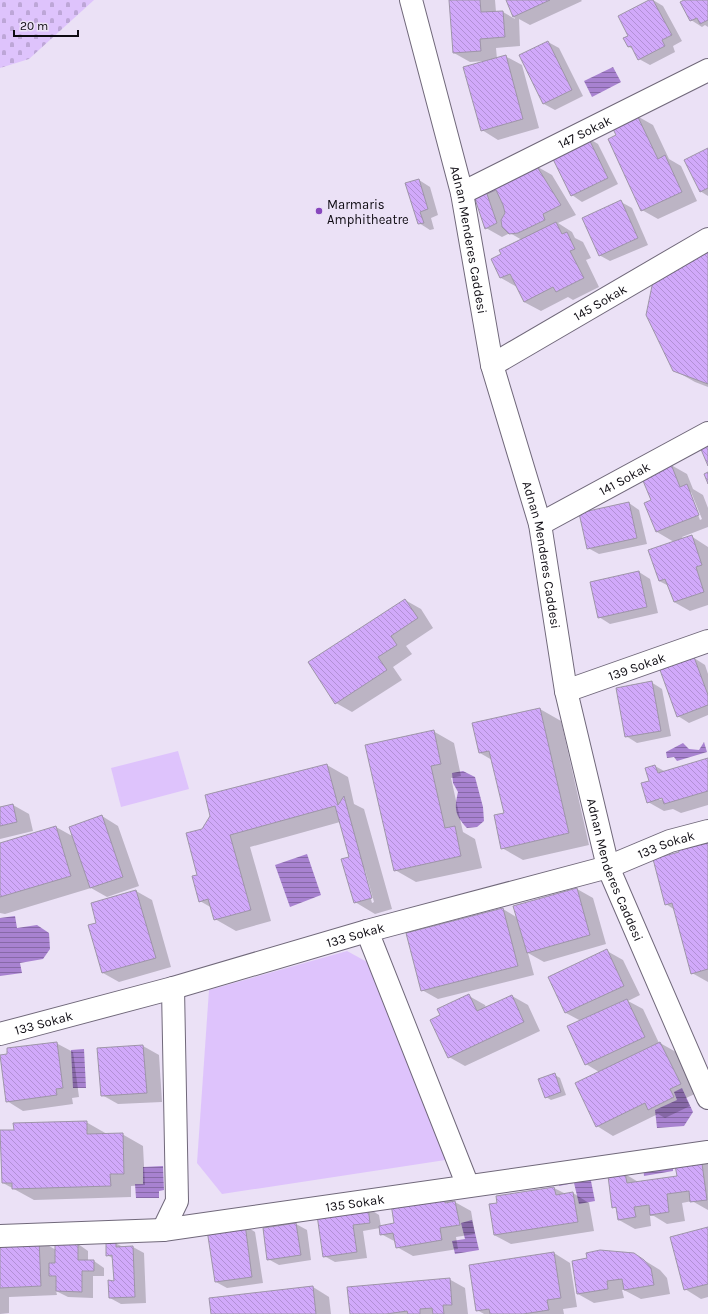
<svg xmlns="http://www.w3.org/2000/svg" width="708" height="1314" viewBox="0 0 708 1314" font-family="Karla,sans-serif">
  <defs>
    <pattern id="cemetery-stones" width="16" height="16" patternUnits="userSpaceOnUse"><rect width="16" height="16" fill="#dec3fc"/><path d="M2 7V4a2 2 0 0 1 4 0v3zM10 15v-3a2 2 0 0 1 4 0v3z" fill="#bda6d7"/></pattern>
    <pattern id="water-rules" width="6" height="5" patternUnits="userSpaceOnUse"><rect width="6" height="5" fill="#a882d0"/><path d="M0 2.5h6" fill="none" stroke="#8769a7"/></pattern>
    <pattern id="building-back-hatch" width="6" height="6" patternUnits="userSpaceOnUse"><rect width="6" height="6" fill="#d1a9fa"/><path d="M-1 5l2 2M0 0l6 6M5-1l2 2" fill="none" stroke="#b290d5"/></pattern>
  </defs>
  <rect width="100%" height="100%" fill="#ebe1f6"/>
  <polygon fill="url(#cemetery-stones)" points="0,0 94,0 29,59 0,68"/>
  <g fill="#dec3fc">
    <polygon points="178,751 189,789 121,807 111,768"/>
    <polygon points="347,951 380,969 452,1159 222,1194 197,1163 209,990"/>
  </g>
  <g fill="url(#water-rules)">
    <polygon points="613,67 621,82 592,97 584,81"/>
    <polygon points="704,742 707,752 677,761 674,757 667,758 666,752 683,743 689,749 699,750"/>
    <path d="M463,771L475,777L483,807L484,821L477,827L467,828C455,815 454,809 458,792L453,783L452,773Z"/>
    <polygon points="307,854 321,895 290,907 275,865"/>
    <polygon points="15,916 17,928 37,925 49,933 50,949 43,959 20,963 22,973 0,976 0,918"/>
    <polygon points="84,1049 86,1088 73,1088 71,1050"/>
    <polygon points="682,1088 693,1112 684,1126 657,1128 655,1110 677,1100 674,1092"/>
    <polygon points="163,1166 164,1190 159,1191 159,1198 136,1198 135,1184 143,1184 143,1167"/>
    <polygon points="643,1166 673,1167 673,1171 644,1176"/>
    <polygon points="589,1171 595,1201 579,1204 574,1183 559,1186 557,1178"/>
    <polygon points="472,1220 479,1250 455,1254 452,1241 465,1239 461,1223"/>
  </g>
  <g fill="#0003" fill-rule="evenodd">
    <polygon points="450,0 495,0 496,12 503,12 515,19 507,0 581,0 582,1 530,25 519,19 520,46 496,48 497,59 505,56 522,65 539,128 498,140 482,130 484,61 470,62 454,53"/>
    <polygon points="651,0 653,0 663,6 682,41 673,46 675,52 650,65 639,59 633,49 629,47 630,36"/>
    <polygon points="686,0 708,0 708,27 705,25 702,27 691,20"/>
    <polygon points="548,42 559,48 583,96 555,110 544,104 520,55"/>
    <polygon points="637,116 653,125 669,159 681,166 697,201 658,219 642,210 618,136"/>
    <polygon points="588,138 598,144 618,184 582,202 572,195"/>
    <polygon points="708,149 708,196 700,191"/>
    <polygon points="536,166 552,175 576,215 558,223 572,232 575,238 583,242 591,258 586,260 599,287 573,300 568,297 541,311 524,302 517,287 501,278 502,255 522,240 510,233 502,237 486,228 474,193"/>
    <polygon points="419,180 430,187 438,215 431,218 434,229 430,230 419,223"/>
    <polygon points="621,202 632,208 648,245 610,261 599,255"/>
    <polygon points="708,253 708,387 695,382 674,370"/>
    <path d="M671,465L687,474L693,489L703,495L708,508V527L682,537L683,539L691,536L708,547V605L690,611L674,602L669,586L659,581L674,542L657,532L646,503L652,501ZM689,492H691L702,519L700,520Z"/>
    <polygon points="629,503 639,510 647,544 599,554 588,548"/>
    <polygon points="639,572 650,579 658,613 610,624 599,617"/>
    <polygon points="405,600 421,609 433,628 406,646 412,654 393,667 402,680 352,712 336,703"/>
    <polygon points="694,658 705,665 708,674 708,715 689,723 678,716"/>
    <polygon points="651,682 662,689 671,736 637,743 626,736"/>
    <polygon points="540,709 561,721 589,845 523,860 502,848 505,813 492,760 480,753 474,724"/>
    <polygon points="433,731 454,743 461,776 451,778 463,832 475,839 482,868 416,882 395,870"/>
    <path d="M708,759V805L681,813L673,809L664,811L648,802L651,781L655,766L666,772ZM659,798H667L659,800Z"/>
    <path d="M327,765L348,777L354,804L364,809L392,909L375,914L355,902L350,858L340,822L250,847L271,921L236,931L215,919L212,908L200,901L199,875L203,830ZM363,870H365L374,902L372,903Z"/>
    <polygon points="13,805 29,814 33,831 0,839 0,808"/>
    <polygon points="102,816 118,826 139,886 107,897 91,888 5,914 0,913 0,844 56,827 74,837"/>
    <polygon points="708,838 708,982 692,973 675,910 666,904 680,853"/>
    <polygon points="577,889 593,898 606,944 544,962 528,953 534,975 438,999 422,990 503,909 518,918"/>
    <polygon points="136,891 152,900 171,967 119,982 103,973 98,924"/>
    <polygon points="607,951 623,960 640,995 628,1001 643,1009 659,1043 660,1043 676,1052 697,1093 686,1098 690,1106 665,1118 658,1114 613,1136 597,1126 599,1072 586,1064 581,1021 566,1013 549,977"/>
    <polygon points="469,996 485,1005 486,1008 512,996 528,1005 540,1031 465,1066 449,1057 441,1016"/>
    <polygon points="56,1043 73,1052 79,1097 72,1098 73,1104 23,1111 7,1101"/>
    <polygon points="143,1046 159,1055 162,1102 118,1104 102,1095 98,1049"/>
    <polygon points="555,1075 560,1078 566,1095 551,1100 546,1097"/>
    <polygon points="86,1122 107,1134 122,1134 143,1146 145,1185 131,1186 131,1197 34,1200 3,1183 15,1131"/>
    <polygon points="676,1161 708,1161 708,1210 692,1201 682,1203 685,1221 667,1224 654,1216 650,1216 651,1226 635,1229 619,1220 617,1209 613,1207 625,1174 640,1183 678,1177"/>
    <polygon points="554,1188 566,1194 573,1193 589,1203 594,1231 511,1244 494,1235"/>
    <polygon points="444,1196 471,1211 475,1234 456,1237 458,1249 413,1256 397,1247 396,1242 381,1234 380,1228 363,1231 367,1258 335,1262 324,1256 368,1208 379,1215 381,1227 396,1224"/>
    <polygon points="296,1224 307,1230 311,1260 279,1265 268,1259"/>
    <polygon points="244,1225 255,1232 263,1283 227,1288 216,1282"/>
    <polygon points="708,1228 708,1297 701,1299 685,1289"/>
    <polygon points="39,1240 56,1250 78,1244 88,1251 88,1261 94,1261 104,1268 104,1276 93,1276 93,1298 68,1297 56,1291 57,1295 9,1297 9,1313 0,1314 0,1241"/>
    <polygon points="115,1243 123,1247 133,1247 144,1253 146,1303 121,1304 110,1298 115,1282 114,1259 107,1255"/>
    <polygon points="554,1253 570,1263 577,1307 563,1309 564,1314 484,1314 477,1310 470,1265"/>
    <polygon points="634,1254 660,1270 667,1278 670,1294 641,1299 624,1290 622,1290 624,1298 594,1303 578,1294"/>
    <polygon points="449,1279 465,1288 468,1314 351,1314"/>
    <polygon points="313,1287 329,1297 331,1314 212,1314"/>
  </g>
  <g fill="url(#building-back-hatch)" stroke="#9e95a8">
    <polygon points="449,0 480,0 481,12 503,11 505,37 480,39 481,51 453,53"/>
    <polygon points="506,0 550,0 513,17"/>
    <polygon points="649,0 653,0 672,35 662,40 665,46 638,60 631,46 628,47 623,38 628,36 618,16"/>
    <polygon points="684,0 708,0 708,20 700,24 697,18 690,21 680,2"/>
    <polygon points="548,41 572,90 543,104 519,55"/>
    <polygon points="506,55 523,119 481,131 463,67"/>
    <polygon points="637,115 658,159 665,155 682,192 641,211 608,139 616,135 612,127"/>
    <polygon points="588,137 608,178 571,196 551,155"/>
    <polygon points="708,148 708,188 700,192 684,160"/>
    <polygon points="536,165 561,205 543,214 545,220 518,233 509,234 502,227 501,220 505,213 503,205 496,190 487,194 497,223 485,229 473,193"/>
    <polygon points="419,179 428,209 420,212 424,223 418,224 405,183"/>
    <polygon points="621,200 638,238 599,256 582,218"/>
    <polygon points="556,222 562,234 567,232 575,249 570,251 584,278 556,292 553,287 524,302 510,274 500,278 491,259 501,254 499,250"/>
    <polygon points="708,252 708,384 673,371 646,315 653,281"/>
    <polygon points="708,444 708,466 700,447"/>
    <polygon points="671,464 680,487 687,484 699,515 656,532 644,503 651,500 641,476"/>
    <polygon points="708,472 708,484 704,474"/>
    <polygon points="629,502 637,538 587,549 579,513"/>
    <polygon points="692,535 702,565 696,567 704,592 674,602 665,579 659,581 648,550"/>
    <polygon points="639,571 647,607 598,618 590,582"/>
    <polygon points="405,599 418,618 391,636 397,645 378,657 387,670 335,704 308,662"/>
    <polygon points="694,657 708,695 708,705 677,717 660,670"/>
    <polygon points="652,681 661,731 625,737 616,688"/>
    <polygon points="540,708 569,833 501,849 494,815 504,813 489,751 479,753 472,723"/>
    <polygon points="434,730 441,764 431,766 445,828 455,826 461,856 394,871 365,745"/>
    <polygon points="708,758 708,791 664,804 662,798 647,803 641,783 649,781 645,768 655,765 658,773"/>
    <polygon points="327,764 338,805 344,796 372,898 354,903 341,859 349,857 335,806 230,835 251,910 214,920 208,899 199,902 192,876 197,875 186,833 202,829 210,816 205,795"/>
    <polygon points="13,804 17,822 0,826 0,807"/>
    <polygon points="102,815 123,877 90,888 69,827"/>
    <polygon points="56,826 71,876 0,897 0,843"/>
    <polygon points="708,837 708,969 691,974 672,903 665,905 653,859 679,852 677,845"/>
    <polygon points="577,888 590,935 527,953 513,906"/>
    <polygon points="136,890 156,958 102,973 88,925 96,923 91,903"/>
    <polygon points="503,908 518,966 421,991 406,933"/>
    <polygon points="607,949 624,986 565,1013 548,977"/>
    <polygon points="469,994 477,1011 512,995 524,1022 448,1058 430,1020 440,1015 437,1009"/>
    <polygon points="627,999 645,1037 585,1065 567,1026"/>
    <polygon points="57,1042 63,1088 56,1089 57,1095 6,1102 0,1055 7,1054 7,1048"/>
    <polygon points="660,1042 681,1084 670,1089 674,1097 648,1110 645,1103 596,1127 575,1083"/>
    <polygon points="143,1045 147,1093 101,1096 97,1048"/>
    <polygon points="555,1073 561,1092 545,1098 538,1079"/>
    <polygon points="87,1121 87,1134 123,1133 124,1174 110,1174 111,1186 12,1189 12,1183 2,1183 0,1130 14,1130 13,1123"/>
    <polygon points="701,1156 707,1200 690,1202 689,1191 667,1194 669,1212 650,1215 649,1205 634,1207 636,1217 618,1220 616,1207 612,1208 608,1176 625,1173 627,1183 677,1176 674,1160"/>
    <polygon points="554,1187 556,1195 573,1192 578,1222 494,1235 489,1204 497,1203 496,1196"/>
    <polygon points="444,1195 445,1203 455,1201 460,1225 440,1228 442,1240 396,1248 393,1233 380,1235 379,1226 394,1223 391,1204"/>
    <polygon points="368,1207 370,1223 353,1225 357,1252 323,1257 317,1215"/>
    <polygon points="296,1223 301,1255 267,1260 263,1228"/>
    <polygon points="245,1224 252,1277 215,1282 207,1230"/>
    <polygon points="708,1227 708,1284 684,1290 670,1237"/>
    <polygon points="39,1239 41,1286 0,1288 0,1240"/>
    <polygon points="106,1242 116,1242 116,1247 133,1246 135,1297 109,1298 108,1280 114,1281 112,1255 106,1256"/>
    <polygon points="55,1243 78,1243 78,1260 94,1260 94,1271 82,1271 82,1292 56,1291 56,1276 49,1276 49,1263 55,1263"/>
    <polygon points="600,1250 634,1253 644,1260 651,1268 654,1285 624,1290 622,1279 607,1281 608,1289 577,1294 572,1261 587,1258 586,1253"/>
    <polygon points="554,1252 561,1298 547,1300 549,1310 523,1314 490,1314 489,1309 476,1311 469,1265"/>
    <polygon points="450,1278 452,1305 443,1305 444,1314 433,1314 432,1308 420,1309 420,1314 408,1314 407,1311 386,1314 350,1314 347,1287"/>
    <polygon points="313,1286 316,1314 211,1314 209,1298"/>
  </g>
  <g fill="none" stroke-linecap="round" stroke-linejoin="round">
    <g stroke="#70687a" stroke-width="24">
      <g id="minor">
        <path id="s1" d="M411,0L462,193L492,365L540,524L566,691L608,867L708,1098"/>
        <path id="s2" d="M462,193L708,70"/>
        <path id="s3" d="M492,365L708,239"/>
        <path id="s4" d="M540,524L708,433"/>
        <path id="s5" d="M566,691L708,641"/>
        <polyline points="367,931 468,1186"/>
        <path id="s6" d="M0,1034L173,988L367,931L608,867L670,841L708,831"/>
        <polyline points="163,1230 177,1201 173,988"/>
        <path id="s7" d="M0,1236L163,1230L708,1152"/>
      </g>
    </g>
    <use href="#minor" stroke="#fff" stroke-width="22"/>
  </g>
  <circle fill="#8747bd" stroke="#ebe1f6" stroke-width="1.5" cx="319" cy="211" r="4"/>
  <g text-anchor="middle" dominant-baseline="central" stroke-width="3" stroke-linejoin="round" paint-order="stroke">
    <g font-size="13" fill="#0e0b12" stroke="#ebe1f6">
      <text stroke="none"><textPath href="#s2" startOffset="137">147 Sokak</textPath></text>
      <text stroke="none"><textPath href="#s1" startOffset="247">Adnan Menderes Caddesi</textPath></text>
      <text stroke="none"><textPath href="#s3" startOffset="125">145 Sokak</textPath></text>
      <text stroke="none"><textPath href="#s4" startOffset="96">141 Sokak</textPath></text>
      <text stroke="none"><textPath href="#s1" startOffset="571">Adnan Menderes Caddesi</textPath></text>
      <text stroke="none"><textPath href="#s5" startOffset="75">139 Sokak</textPath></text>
      <text stroke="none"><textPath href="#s6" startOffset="693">133 Sokak</textPath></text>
      <text stroke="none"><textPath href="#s1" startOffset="895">Adnan Menderes Caddesi</textPath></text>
      <text stroke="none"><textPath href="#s6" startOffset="369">133 Sokak</textPath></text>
      <text stroke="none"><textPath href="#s6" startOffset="45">133 Sokak</textPath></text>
      <text stroke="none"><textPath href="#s7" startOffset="357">135 Sokak</textPath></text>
    </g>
    <g font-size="13" fill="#0e0b12" stroke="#ebe1f6" text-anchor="start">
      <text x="327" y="204">Marmaris<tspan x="327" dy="15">Amphitheatre</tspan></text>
    </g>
  </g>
  <path d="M14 30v6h64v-6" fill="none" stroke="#0e0b12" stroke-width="2"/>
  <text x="20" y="30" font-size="12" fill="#0e0b12" stroke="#ebe1f6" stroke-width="3" paint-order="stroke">20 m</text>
</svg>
